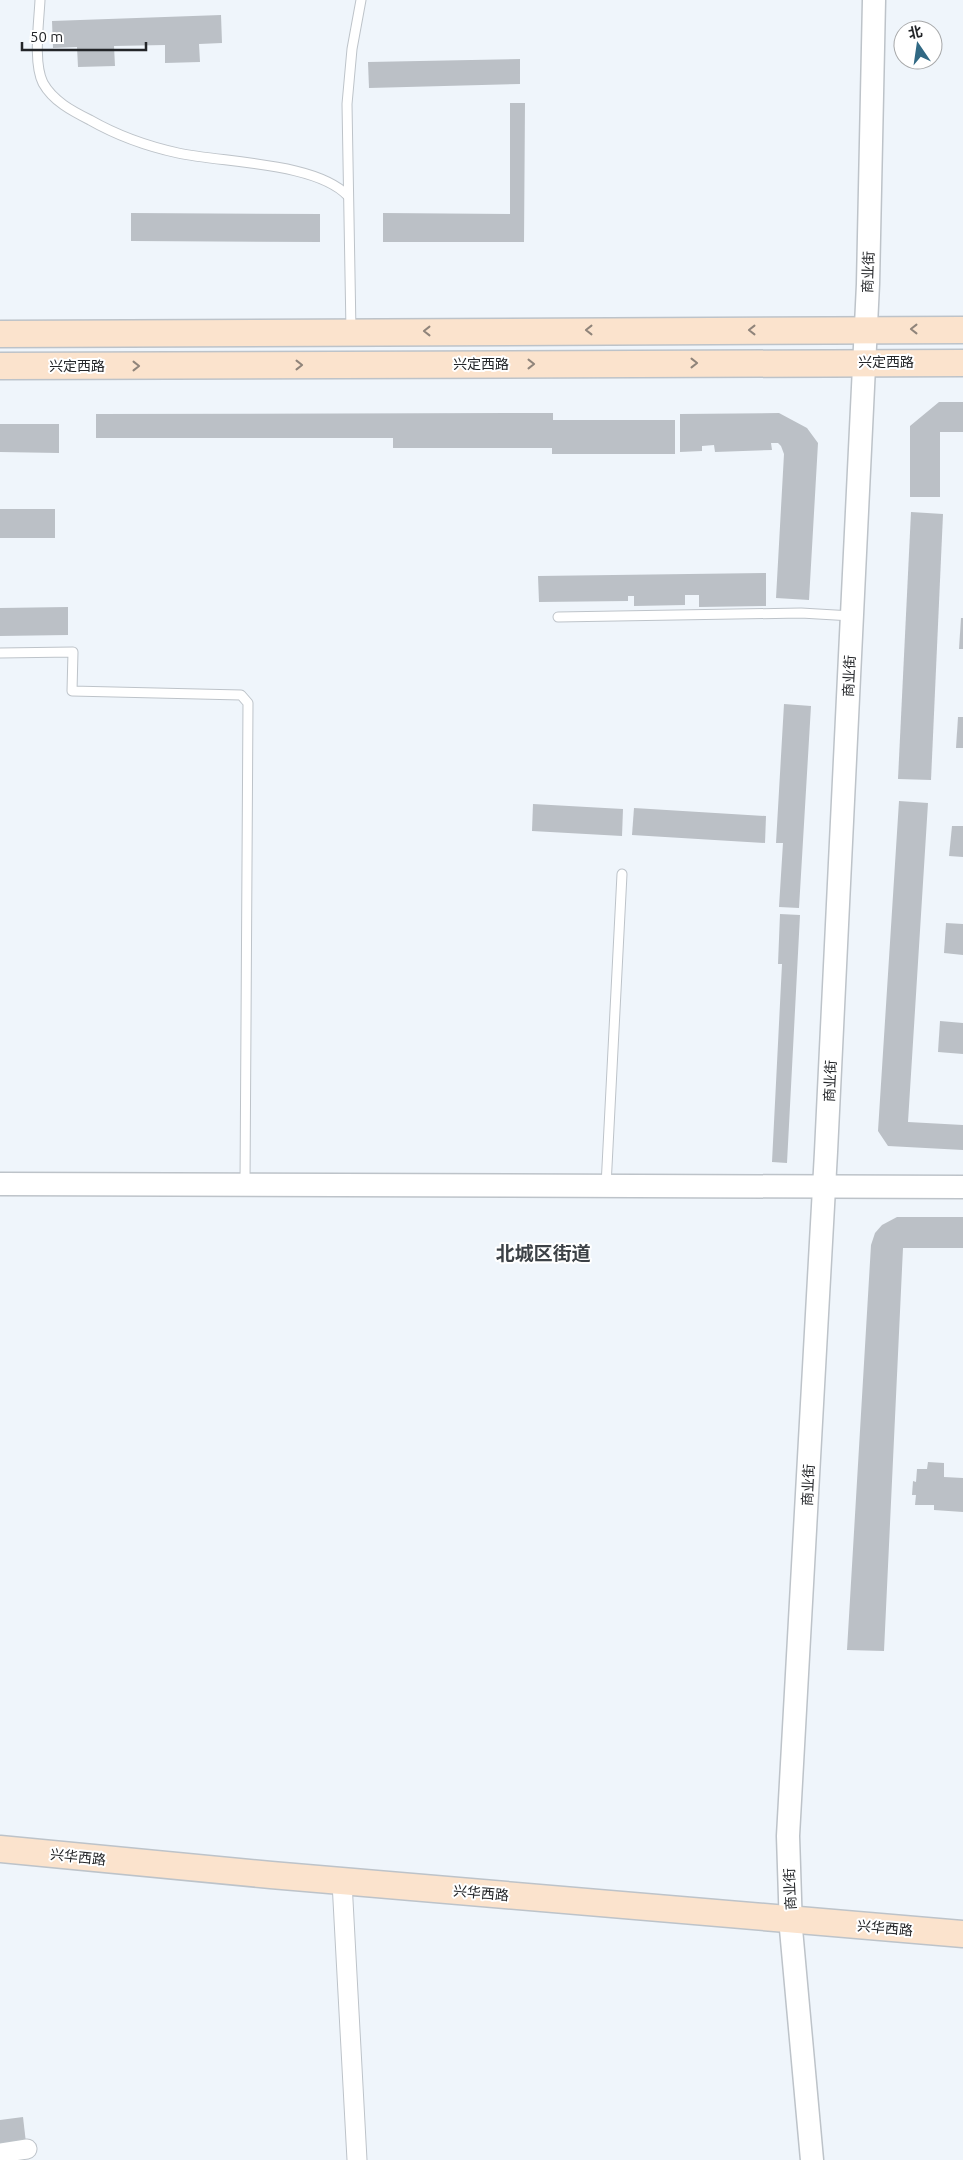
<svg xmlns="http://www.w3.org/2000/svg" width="963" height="2160" viewBox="0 0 963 2160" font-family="Ubuntu,'Noto Sans SC',sans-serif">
  <rect width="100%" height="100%" fill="#eff5fb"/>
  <g fill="#bbc0c6">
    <polygon points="221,15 222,43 199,44 200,62 165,63 165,45 114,46 115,66 78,67 77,47 53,48 52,21"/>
    <polygon points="520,59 520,84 369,88 368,62"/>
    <polygon points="510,103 525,103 524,242 383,242 383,213 510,214"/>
    <polygon points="131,213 320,214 320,242 131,241"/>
    <polygon points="939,402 963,402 963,432 940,432 940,497 910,497 910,426"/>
    <polygon points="553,413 553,420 675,420 675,454 552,454 552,448 393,448 393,438 96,438 96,414"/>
    <polygon points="779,413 807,428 818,443 809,600 776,598 784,454 781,446 778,443 771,443 772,450 715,452 714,445 702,446 702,451 680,452 680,414"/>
    <polygon points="0,424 59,424 59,453 0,452"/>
    <rect x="0" y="509" width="55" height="29"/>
    <polygon points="911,512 943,514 931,780 898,779"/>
    <polygon points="766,573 766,606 699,607 699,595 685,595 685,605 634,606 634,596 628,596 628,601 539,602 538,576"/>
    <polygon points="68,607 68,635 0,636 0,608"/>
    <polygon points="961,618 963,618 963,649 959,649"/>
    <polygon points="784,704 811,706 799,908 779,907 783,843 776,843"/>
    <polygon points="958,717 963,717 963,748 956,748"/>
    <polygon points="899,801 928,803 908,1122 963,1125 963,1150 888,1146 878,1131"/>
    <polygon points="533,804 623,809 622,836 532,831"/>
    <polygon points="634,808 766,816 765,843 632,835"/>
    <polygon points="952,826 963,826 963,857 949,856"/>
    <polygon points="780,914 800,915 787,1163 772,1162 782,964 778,964"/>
    <polygon points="946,923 963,924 963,955 944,953"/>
    <polygon points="940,1021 963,1023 963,1054 938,1052"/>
    <polygon points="897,1217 963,1217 963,1248 903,1248 884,1651 847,1650 871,1245 875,1233 882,1225"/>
    <polygon points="928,1462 944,1463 944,1477 963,1478 963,1512 934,1510 934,1505 915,1505 916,1495 912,1495 913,1481 916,1482 917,1469 927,1469"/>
    <polygon points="23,2117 26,2143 0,2146 0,2120"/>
  </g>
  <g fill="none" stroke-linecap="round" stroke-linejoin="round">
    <g stroke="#bdc3c9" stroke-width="11">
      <g id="service">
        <path d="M40,0C39,22 33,63 43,83C53,101 72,111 90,120C118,136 146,146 178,153C224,163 316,162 348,196"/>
        <polyline points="351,331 347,104 352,49 361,0"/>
        <polyline points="558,617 801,613 852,616"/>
        <polyline points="0,653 73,652 72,691 241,695 248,703 245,1184"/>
        <polyline points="606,1186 622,874"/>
      </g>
    </g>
    <g stroke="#bdc3c9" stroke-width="21">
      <g id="minor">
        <polyline points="342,1882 357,2160"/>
        <polyline points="0,2153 27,2149"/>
      </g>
    </g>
    <g stroke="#bdc3c9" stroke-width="25">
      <g id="tertiary">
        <polyline points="0,1184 963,1187"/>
        <polyline points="812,2160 791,1929 788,1836 826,1152 868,284 874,0"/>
      </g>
    </g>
    <g stroke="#bdc3c9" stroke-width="29">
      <g id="secondary">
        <polyline points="0,334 963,330"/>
        <polyline points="0,366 963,363"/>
        <polyline points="0,1849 271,1875 963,1934"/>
      </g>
    </g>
    <use href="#service" stroke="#fff" stroke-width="9"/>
    <use href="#minor" stroke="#fff" stroke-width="19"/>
    <use href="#tertiary" stroke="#fff" stroke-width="22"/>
    <use href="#secondary" stroke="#fbe3cd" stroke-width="26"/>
  </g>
  <defs><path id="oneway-chevron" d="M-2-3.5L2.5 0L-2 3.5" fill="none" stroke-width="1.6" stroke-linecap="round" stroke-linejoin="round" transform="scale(1.25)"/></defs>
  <g stroke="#8f847a">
    <use href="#oneway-chevron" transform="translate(914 329) rotate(-180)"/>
    <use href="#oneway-chevron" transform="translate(589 330) rotate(180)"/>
    <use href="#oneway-chevron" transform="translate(752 330) rotate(180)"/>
    <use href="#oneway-chevron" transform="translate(427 331) rotate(180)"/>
    <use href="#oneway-chevron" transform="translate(694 363)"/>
    <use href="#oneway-chevron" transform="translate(531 364)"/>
    <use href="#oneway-chevron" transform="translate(299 365)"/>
    <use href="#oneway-chevron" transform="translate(136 366)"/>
  </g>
  <g text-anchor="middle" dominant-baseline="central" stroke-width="4" stroke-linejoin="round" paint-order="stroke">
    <g font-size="14" fill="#232528" stroke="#fff">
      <text transform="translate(868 272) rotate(-88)">商业街</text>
      <text x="886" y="362">兴定西路</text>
      <text x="481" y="364">兴定西路</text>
      <text x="77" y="366">兴定西路</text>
      <text transform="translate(849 676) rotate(-87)">商业街</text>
      <text transform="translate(830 1081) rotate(-87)">商业街</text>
      <text transform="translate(808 1485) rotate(-87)">商业街</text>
      <text transform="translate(78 1857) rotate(6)">兴华西路</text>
      <text transform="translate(790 1889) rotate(-93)">商业街</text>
      <text transform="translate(481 1893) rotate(5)">兴华西路</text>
      <text transform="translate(885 1928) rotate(5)">兴华西路</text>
    </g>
    <g font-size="19" font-weight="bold" fill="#3c4146" stroke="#fff">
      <text x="543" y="1253">北城区街道</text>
    </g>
  </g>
  <g transform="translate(918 45) rotate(347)"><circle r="24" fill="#ffffff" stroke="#a7a8a9"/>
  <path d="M0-4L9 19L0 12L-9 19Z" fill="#316984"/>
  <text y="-8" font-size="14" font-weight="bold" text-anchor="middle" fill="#232528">北</text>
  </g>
  <path d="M22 42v8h124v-8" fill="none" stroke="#232528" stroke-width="2.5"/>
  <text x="30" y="42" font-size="15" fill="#232528" stroke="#ffffff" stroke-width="4" paint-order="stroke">50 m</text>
</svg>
